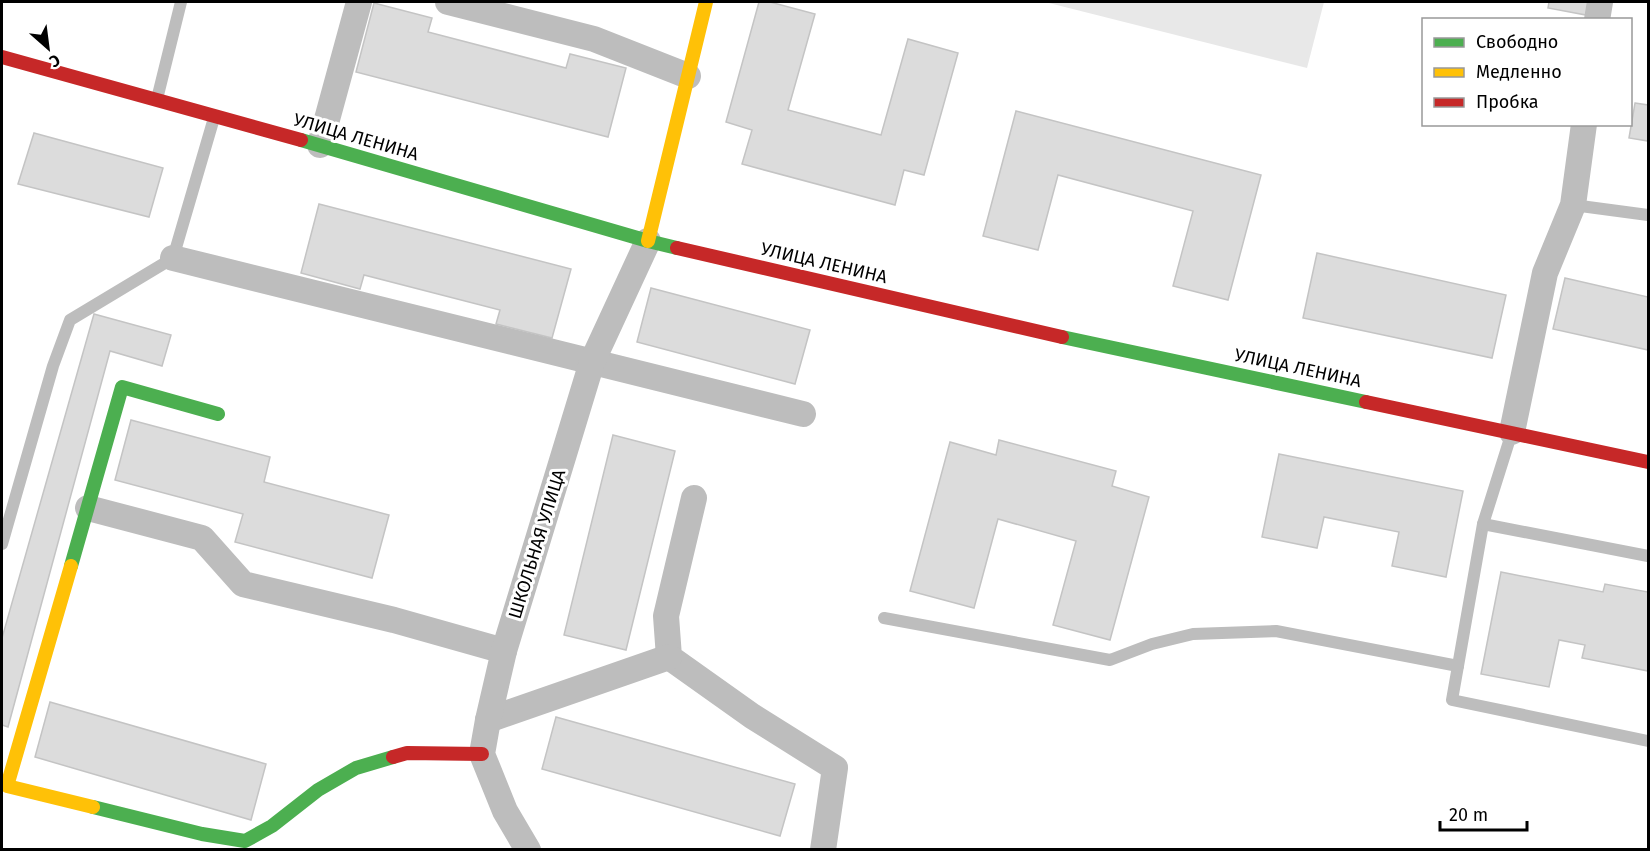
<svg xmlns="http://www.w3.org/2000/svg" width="1650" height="851" viewBox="0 0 1650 851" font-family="'Fira Sans',sans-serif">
  <rect width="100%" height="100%" fill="#fff"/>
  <polygon fill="#e8e8e8" points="1045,2 1324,2 1307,68"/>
  <g fill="#dcdcdc" stroke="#c4c4c4" stroke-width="1.5">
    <polygon points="759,2 770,2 815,14 788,110 881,135 908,39 958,53 924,175 904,170 895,205 742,164 752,130 726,122"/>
    <polygon points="1549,2 1588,2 1586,15 1548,8"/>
    <polygon points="374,3 432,18 428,32 566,68 570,54 626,68 608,137 356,72"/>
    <polygon points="1635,103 1648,105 1648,141 1629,138"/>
    <polygon points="1016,111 1261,175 1228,300 1173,286 1193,211 1058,175 1038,250 983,236"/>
    <polygon points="34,133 163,168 149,217 18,184"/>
    <polygon points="319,204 571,269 552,338 496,324 500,310 364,275 360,289 301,273"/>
    <polygon points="1317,253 1506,295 1492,358 1303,318"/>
    <polygon points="1565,278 1648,297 1648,350 1553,329"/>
    <polygon points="651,288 810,330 795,384 637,342"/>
    <polygon points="94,314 171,335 162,366 110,351 8,727 2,725 2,638"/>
    <polygon points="131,420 270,457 264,482 389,515 372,578 235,542 243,514 115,480"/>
    <polygon points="613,435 675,451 626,650 564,635"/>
    <polygon points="999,440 1116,471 1112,486 1149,497 1110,640 1053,625 1076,541 998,519 974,608 910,591 950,442 996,455"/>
    <polygon points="1279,454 1463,491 1446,577 1392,566 1399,532 1324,517 1317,548 1262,537"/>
    <polygon points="1501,572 1603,592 1605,584 1648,592 1648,671 1582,658 1585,645 1559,640 1549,687 1481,674"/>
    <polygon points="50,702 266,764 251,820 35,757"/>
    <polygon points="556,717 795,784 780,836 542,769"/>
  </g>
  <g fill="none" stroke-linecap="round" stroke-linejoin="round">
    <g stroke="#bdbdbd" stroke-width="12">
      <polyline points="157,99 181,2"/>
      <polyline points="1573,205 1648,215"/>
      <polyline points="1512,432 1483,524 1452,700 1648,741"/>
      <polyline points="1483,524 1648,556"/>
      <polyline points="2,544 53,366 70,320 173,258 214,118"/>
      <polyline points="884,618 1110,660 1152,644 1193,634 1276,631 1458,666"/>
    </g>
    <g stroke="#bdbdbd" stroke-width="26">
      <polyline points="448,2 594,39 688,76"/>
      <polyline points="1597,20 1600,2"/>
      <polyline points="320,145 359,2"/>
      <polyline points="173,258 803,414"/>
      <polyline points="1512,432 1545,273 1573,205 1584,124"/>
      <polyline points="694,498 666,616 669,657 752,716 835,768 823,850"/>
      <polyline points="88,508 202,538 243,584 394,620 504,651"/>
      <polyline points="488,720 669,657"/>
      <polyline points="528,850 505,811 482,754 488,720 504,651 592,362 648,241"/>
    </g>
    <g stroke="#4caf50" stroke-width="14">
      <polyline points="301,140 648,241 677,248"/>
      <polyline points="1062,337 1366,402"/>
      <polyline points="71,566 122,387 218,414"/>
      <polyline points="93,807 202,834 245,841 272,826 318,790 356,768 393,757"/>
    </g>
    <g stroke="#ffc107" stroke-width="14">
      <polyline points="648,241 706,2"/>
      <polyline points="71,566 7,786 93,807"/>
    </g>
    <g stroke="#c62828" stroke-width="14">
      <polyline points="2,57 301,140"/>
      <polyline points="677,248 1062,337"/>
      <polyline points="1366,402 1648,462"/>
      <polyline points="393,757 407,753 482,754"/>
    </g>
  </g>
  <g text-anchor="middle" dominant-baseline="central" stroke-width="6" stroke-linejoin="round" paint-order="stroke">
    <g font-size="18" fill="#000" stroke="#fff">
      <text transform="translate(356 137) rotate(16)">УЛИЦА ЛЕНИНА</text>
      <text transform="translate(824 263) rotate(13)">УЛИЦА ЛЕНИНА</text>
      <text transform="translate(1298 368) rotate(12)">УЛИЦА ЛЕНИНА</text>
      <text transform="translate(537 544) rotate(-73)">ШКОЛЬНАЯ УЛИЦА</text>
    </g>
  </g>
  <rect width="1650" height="851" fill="none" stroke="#000000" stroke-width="6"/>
  <rect x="1422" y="18" width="210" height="108" fill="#ffffff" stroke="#999999" stroke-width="1.5"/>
  <rect x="1434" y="38" width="30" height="9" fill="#4caf50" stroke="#999999" stroke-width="1.5"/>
  <text x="1476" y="48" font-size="18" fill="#000000">Свободно</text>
  <rect x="1434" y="68" width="30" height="9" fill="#ffc107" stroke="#999999" stroke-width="1.5"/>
  <text x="1476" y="78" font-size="18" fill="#000000">Медленно</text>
  <rect x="1434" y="98" width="30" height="9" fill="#c62828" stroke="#999999" stroke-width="1.5"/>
  <text x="1476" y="108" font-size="18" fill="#000000">Пробка</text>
  <g transform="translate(48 48) rotate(152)" stroke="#ffffff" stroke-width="4.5" paint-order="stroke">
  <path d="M0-4.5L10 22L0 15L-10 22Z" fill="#000000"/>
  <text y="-9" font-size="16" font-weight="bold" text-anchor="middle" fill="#000000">С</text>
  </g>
  <path d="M1440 821v9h87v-9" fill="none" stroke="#000000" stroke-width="3"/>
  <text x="1449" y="821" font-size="18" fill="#000000" stroke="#ffffff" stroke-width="4.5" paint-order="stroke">20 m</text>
</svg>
